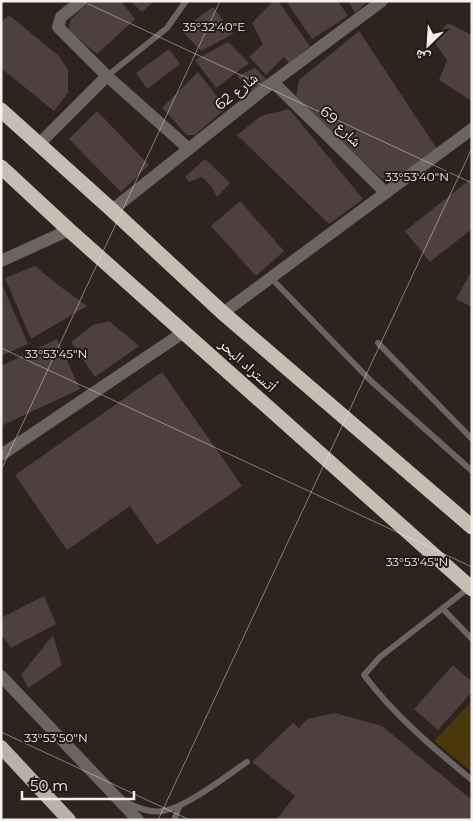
<svg xmlns="http://www.w3.org/2000/svg" width="473" height="821" viewBox="0 0 473 821" font-family="Montserrat,'Noto Naskh Arabic',sans-serif">
  <rect width="100%" height="100%" fill="#2e231e"/>
  <polygon fill="#4b3809" points="472,701 472,772 434,741"/>
  <g fill="#4e403e">
    <polygon points="91,1 121,1 135,19 97,54 68,30 71,19"/>
    <polygon points="130,1 154,1 142,12"/>
    <polygon points="273,1 278,1 310,46 289,63 284,57 266,75 249,57 263,44 252,23"/>
    <polygon points="286,1 338,1 348,16 312,39"/>
    <polygon points="348,1 368,1 355,13"/>
    <polygon points="213,7 233,34 201,51 181,30"/>
    <polygon points="9,15 59,56 68,70 68,93 54,111 1,68 1,23"/>
    <polygon points="448,23 472,35 472,101 439,80 447,60 433,40"/>
    <polygon points="359,31 439,152 386,182 295,103 299,80"/>
    <polygon points="228,42 249,63 216,88 195,60"/>
    <polygon points="169,49 180,64 147,89 136,73"/>
    <polygon points="255,68 267,80 253,91 237,76"/>
    <polygon points="198,72 226,108 195,135 187,135 162,108"/>
    <polygon points="289,109 363,199 329,224 237,135 261,116"/>
    <polygon points="97,111 149,165 121,192 69,139"/>
    <polygon points="205,159 230,183 217,197 212,187 202,177 189,182 185,177"/>
    <polygon points="472,178 472,229 430,262 405,231"/>
    <polygon points="240,201 284,251 256,276 211,226"/>
    <polygon points="35,266 58,285 87,306 31,339 5,278"/>
    <polygon points="472,270 472,307 456,299"/>
    <polygon points="1,282 28,344 1,356"/>
    <polygon points="109,321 139,346 95,377 71,342 93,325"/>
    <polygon points="57,339 80,389 1,426 1,366"/>
    <polygon points="162,372 242,486 157,545 130,506 67,550 15,475"/>
    <polygon points="44,596 56,624 11,648 1,634 1,618"/>
    <polygon points="53,635 62,665 28,688 21,675"/>
    <polygon points="453,665 472,682 472,692 438,730 414,709"/>
    <polygon points="335,713 382,726 472,800 472,820 276,820 295,796 252,762 293,723 299,728 307,719"/>
  </g>
  <g fill="none" stroke-linecap="round" stroke-linejoin="round">
    <g stroke="#6a6561" stroke-width="6">
      <polyline points="107,76 167,28 186,1"/>
      <polyline points="271,278 371,381 472,471"/>
      <polyline points="378,343 472,439"/>
      <path d="M470,587L380,657L364,675C394,715 433,748 472,780"/>
      <polyline points="443,609 472,639"/>
      <path d="M126,802C137,808 151,813 163,811C187,807 226,776 247,762"/>
      <polyline points="174,820 179,807"/>
    </g>
    <g stroke="#6a6561" stroke-width="12">
      <polyline points="81,1 61,17 58,27 107,76 189,149"/>
      <polyline points="273,82 386,193"/>
      <polyline points="39,144 107,76"/>
      <polyline points="112,210 273,82 382,1"/>
      <polyline points="1,261 69,230"/>
      <polyline points="223,313 472,129"/>
      <polyline points="1,455 184,332"/>
    </g>
    <polyline stroke="#6a6561" stroke-width="12" points="1,676 138,820"/>
    <polyline stroke="#bab0a6" stroke-width="14" points="1,747 69,820"/>
    <g stroke="#c8bdb2" stroke-width="15">
      <polyline points="1,110 112,210 223,313 472,527"/>
      <polyline points="1,167 69,230 472,589"/>
    </g>
  </g>
  <path fill="none" stroke="#f6efeb" stroke-width="1" stroke-opacity="0.45" d="M82,1L472,183M1,348L472,567M1,470L220,1M1,732L190,820M158,820L472,148"/>
  <g text-anchor="middle" dominant-baseline="central" stroke-width="4" stroke-linejoin="round" paint-order="stroke">
    <g font-size="15" fill="#f6efeb" stroke="#241a15">
      <text transform="translate(236 91) rotate(-38)">شارع 62</text>
      <text transform="translate(341 126) rotate(44)">شارع 69</text>
      <text transform="translate(248 365) rotate(42)">أتستراد البحر</text>
    </g>
  </g>
  <g font-size="12" text-anchor="middle" fill="#f6efeb" stroke="#241a15" stroke-width="4" stroke-linejoin="round" paint-order="stroke">
    <text x="214" y="31">35°32'40"E</text>
    <text x="417" y="181">33°53'40"N</text>
    <text x="56" y="358">33°53'45"N</text>
    <text x="417" y="566">33°53'45"N</text>
    <text x="56" y="742">33°53'50"N</text>
  </g>
  <rect width="473" height="821" fill="none" stroke="#f6efeb" stroke-width="5"/>
  <g transform="translate(428 45) rotate(205)" stroke="#241a15" stroke-width="4" paint-order="stroke">
  <path d="M0-4L9 19L0 12L-9 19Z" fill="#f6efeb"/>
  <text y="-8" font-size="14" font-weight="bold" text-anchor="middle" fill="#f6efeb">ش</text>
  </g>
  <path d="M22 791v8h112v-8" fill="none" stroke="#f6efeb" stroke-width="2.5"/>
  <text x="30" y="791" font-size="15" fill="#f6efeb" stroke="#241a15" stroke-width="4" paint-order="stroke">50 m</text>
</svg>
